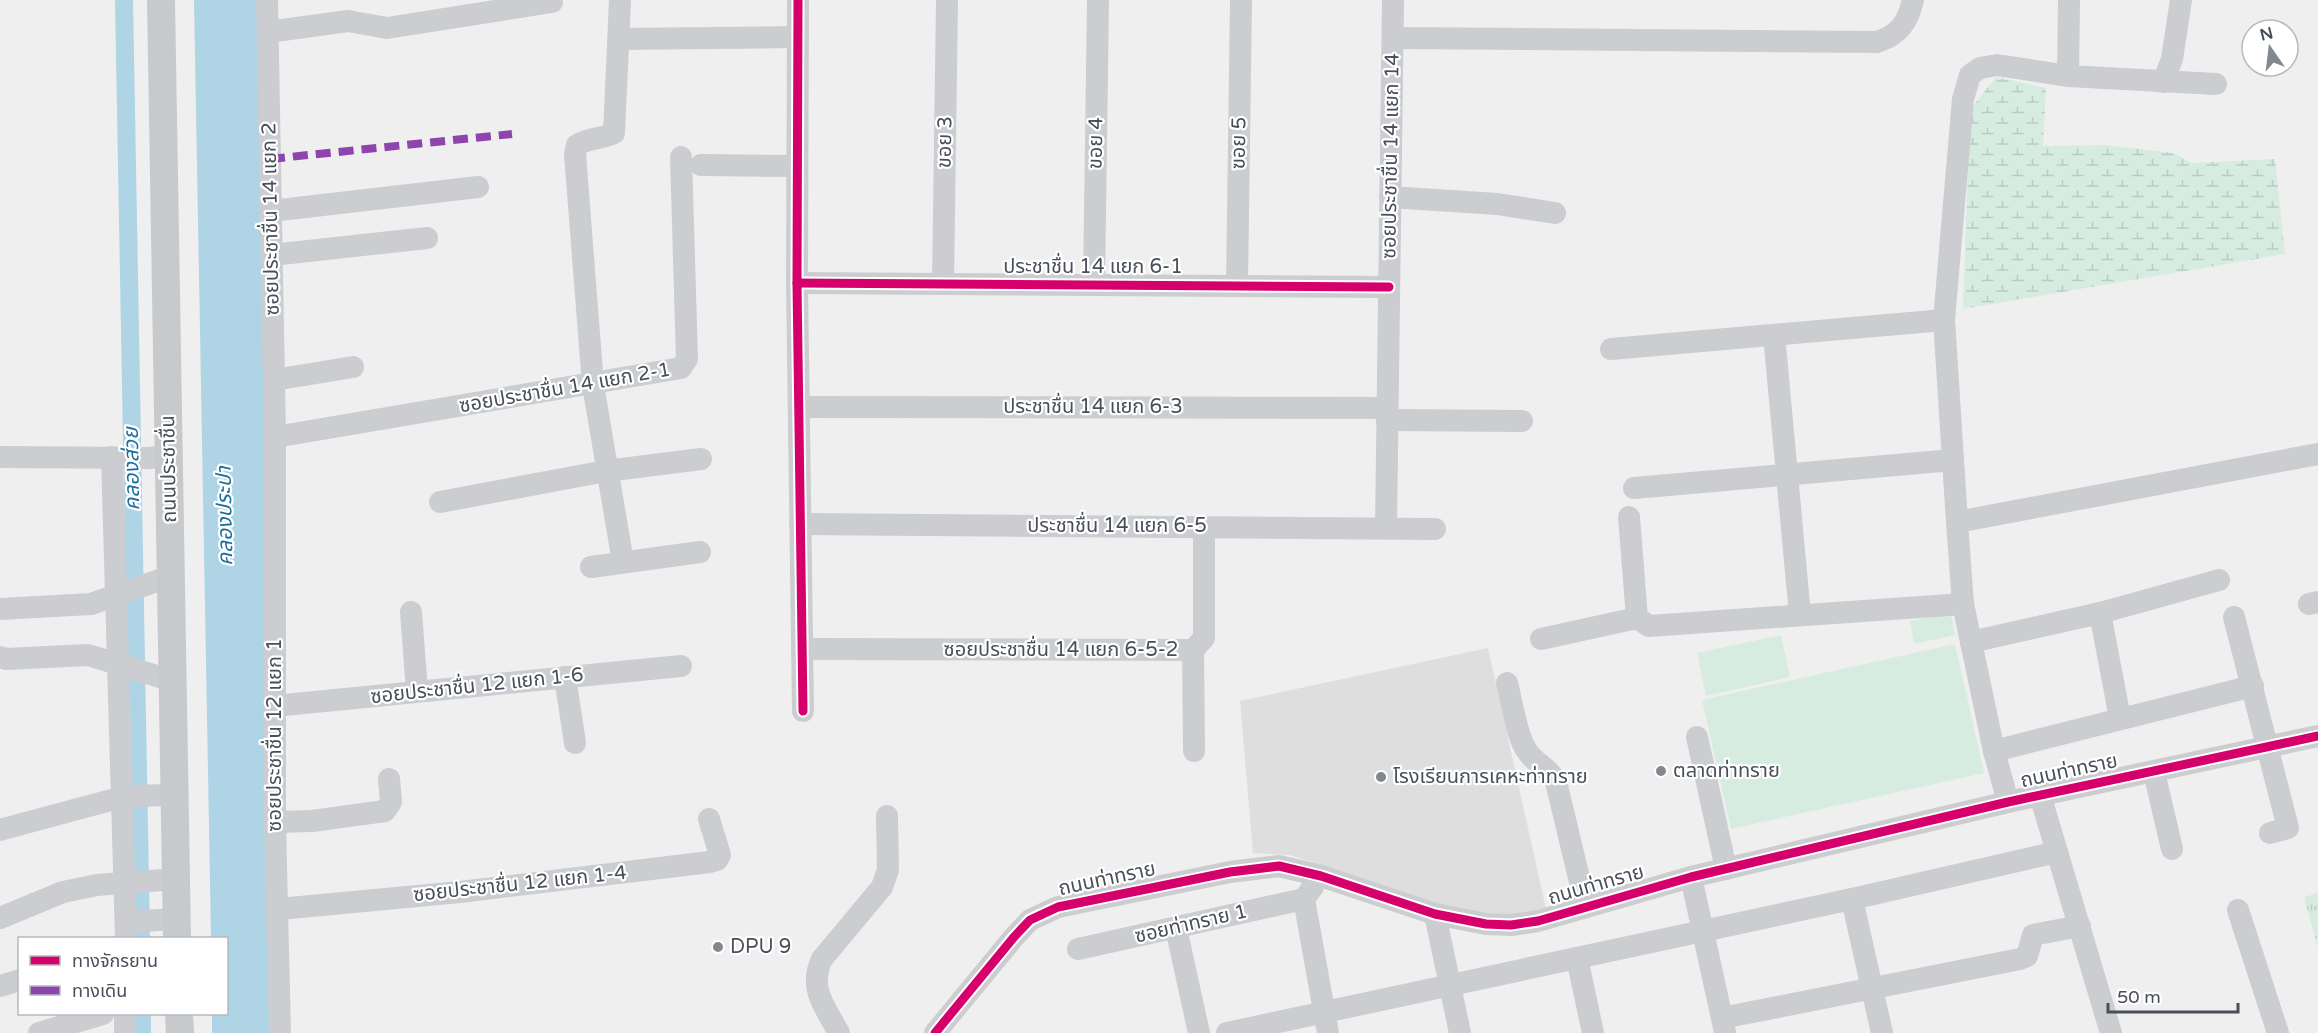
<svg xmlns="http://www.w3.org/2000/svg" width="2318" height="1033" viewBox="0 0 2318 1033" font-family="'Varela Round','Noto Sans Thai',sans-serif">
  <defs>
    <pattern id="grass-tufts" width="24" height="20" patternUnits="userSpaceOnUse" patternTransform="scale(1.5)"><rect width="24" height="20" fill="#d6ece1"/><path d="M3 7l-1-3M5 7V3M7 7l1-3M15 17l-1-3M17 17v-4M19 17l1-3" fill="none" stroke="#b9ccc3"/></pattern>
    <pattern id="wetland-marsh" width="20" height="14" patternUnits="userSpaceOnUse" patternTransform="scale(1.5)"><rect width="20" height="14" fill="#d6ece1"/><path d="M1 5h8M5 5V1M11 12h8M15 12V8" fill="none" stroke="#b9ccc3"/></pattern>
  </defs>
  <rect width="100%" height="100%" fill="#f0efef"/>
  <polygon fill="#dedede" points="1488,648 1546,909 1512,918 1459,911 1290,855 1253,853 1240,701"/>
  <polygon fill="url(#grass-tufts)" points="2318,893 2318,948 2304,897"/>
  <polygon fill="url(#wetland-marsh)" points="1996,77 2046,88 2043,146 2104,145 2174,153 2191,163 2275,159 2285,254 1963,309 1970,110"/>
  <g fill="#d6ece1">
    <polygon points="1951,613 1955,635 1914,644 1910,621"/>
    <polygon points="1781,635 1790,677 1706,696 1697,653"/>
    <polygon points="1955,644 1984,773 1731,829 1702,700"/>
  </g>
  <polygon fill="#afd4e6" points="194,0 257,0 275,1033 212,1033 212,1014 226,1014 226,938 211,938"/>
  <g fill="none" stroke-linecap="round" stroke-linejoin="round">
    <g stroke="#afd4e6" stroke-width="18">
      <polyline points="124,0 141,938"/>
      <polyline points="142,1014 142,1033"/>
    </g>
    <g stroke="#cbcdd0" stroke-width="22">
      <polyline points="267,0 275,437 275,822 280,1033"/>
      <path d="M620,0L614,133C602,139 589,138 577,145L575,154L593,385L623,562"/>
      <polyline points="798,0 797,283 803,711"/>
      <polyline points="268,32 348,21 387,28 552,2"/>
      <path d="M1393,38L1877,42C1899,35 1908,22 1913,0"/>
      <polyline points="619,39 798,37"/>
      <polyline points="2068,76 2069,0"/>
      <polyline points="2163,82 2172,59 2181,0"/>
      <polyline points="701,165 797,166"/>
      <polyline points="1390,197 1497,204 1555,213"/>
      <polyline points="271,211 478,187"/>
      <polyline points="272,255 427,238"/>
      <polyline points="797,283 1389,287"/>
      <polyline points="943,284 947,0"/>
      <polyline points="1094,285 1098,0"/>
      <polyline points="1237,286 1241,0"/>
      <polyline points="1774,335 1800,615"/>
      <polyline points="1611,349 1944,320"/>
      <polyline points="274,380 353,367"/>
      <polyline points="799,407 1387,408"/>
      <polyline points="1387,420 1522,421"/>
      <polyline points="275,437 681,368 687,359 681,157"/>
      <polyline points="0,457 149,458 168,456"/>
      <polyline points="112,457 126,938"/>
      <polyline points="1634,488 1953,460"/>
      <polyline points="440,502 606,471 701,459"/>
      <polyline points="1629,517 1637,618 1649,626 1963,604"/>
      <polyline points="1957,522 2318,454"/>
      <polyline points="800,524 1435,529"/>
      <polyline points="1386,528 1393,0"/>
      <polyline points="591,567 700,552"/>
      <polyline points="2309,604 2318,602"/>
      <polyline points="0,609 91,604 171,576"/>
      <polyline points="411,612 417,691"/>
      <polyline points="2100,613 2120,718"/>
      <polyline points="2234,617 2288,828 2270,833"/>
      <polyline points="1541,639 1637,618"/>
      <polyline points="1971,642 2100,613 2219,580"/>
      <polyline points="802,649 1193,650 1204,638 1204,527"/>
      <polyline points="1193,650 1194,751"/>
      <polyline points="0,657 6,659 88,655 173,681"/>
      <polyline points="565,677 575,743"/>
      <path d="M1507,683C1512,701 1516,736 1527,751C1535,764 1549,767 1556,782L1586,907"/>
      <polyline points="274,706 681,666"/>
      <polyline points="1697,737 1726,869"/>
      <polyline points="1994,751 2253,686"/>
      <polyline points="2154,772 2172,849"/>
      <polyline points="2040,795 2111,1033"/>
      <polyline points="2008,802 1994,751 1963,604 1957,522 1944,320 1963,99 1970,75 1980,68 1997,65 2068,76 2216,84"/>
      <polyline points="275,822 312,821 385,811 391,802 389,779"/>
      <polyline points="0,830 126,796 175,795"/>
      <polyline points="1691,877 1725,1032"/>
      <polyline points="1313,887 1304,899 1328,1033"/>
      <polyline points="1852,899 1882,1033"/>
      <polyline points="279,909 460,892 710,862 717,860 720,855 709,819"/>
      <polyline points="2238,910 2278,1033"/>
      <polyline points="1435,914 1460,1033"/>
      <polyline points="0,918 63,892 97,885 176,879"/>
      <polyline points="126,922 177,919"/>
      <polyline points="1176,928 1199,1033"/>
      <polyline points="1078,949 1304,899"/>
      <polyline points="1577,958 1593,1033"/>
      <polyline points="0,986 20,980"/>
      <polyline points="125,1014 125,1033"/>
      <polyline points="1722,1018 2020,959 2027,956 2033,935 2080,926"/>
      <polyline points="39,1033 103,1014"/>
      <path d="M839,1033C825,1007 808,988 822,959L882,887L888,870L887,816"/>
      <polyline points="935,1033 1014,937 1030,920 1058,907 1230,872 1279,866 1321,876 1435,914 1486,924 1511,925 1538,921 1691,877 2008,802 2318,736"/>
      <polyline points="1227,1033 1852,899 2057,852"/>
    </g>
    <g stroke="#c7cacd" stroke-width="28">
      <polyline points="161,0 177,938"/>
      <polyline points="179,1014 180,1033"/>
    </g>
    <polyline stroke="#8e44ad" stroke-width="8" stroke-dasharray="15 8" stroke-linecap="butt" points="270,159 512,134"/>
    <g stroke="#fff" stroke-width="13">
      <g id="cycleway">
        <polyline points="798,0 797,283 803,711"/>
        <polyline points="797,283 1389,287"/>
        <polyline points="935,1033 1014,937 1030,920 1058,907 1230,872 1279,866 1321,876 1435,914 1486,924 1511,925 1538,921 1691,877 2008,802 2318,736"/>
      </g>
    </g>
    <use href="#cycleway" stroke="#d6006c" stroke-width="9"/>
  </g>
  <g fill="#83878e" stroke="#fff" stroke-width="2">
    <circle cx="1661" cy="771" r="6"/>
    <circle cx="1381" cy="777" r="6"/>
    <circle cx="718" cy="947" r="6"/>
  </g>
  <g text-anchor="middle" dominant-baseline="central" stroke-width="4.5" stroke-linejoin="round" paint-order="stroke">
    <g font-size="20" fill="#484f5a" stroke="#fff">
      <text transform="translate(945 142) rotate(-89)">ขอย 3</text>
      <text transform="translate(1096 143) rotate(-89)">ขอย 4</text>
      <text transform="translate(1239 143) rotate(-89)">ฃอย 5</text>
      <text transform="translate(1391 156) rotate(-89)">ซอยประชาชื่น 14 แยก 14</text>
      <text transform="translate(271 219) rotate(-91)">ซอยประชาชื่น 14 แยก 2</text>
      <text x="1093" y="267">ประชาชื่น 14 แยก 6-1</text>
      <text transform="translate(565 388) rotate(-10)">ซอยประชาชื่น 14 แยก 2-1</text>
      <text x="1093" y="407">ประชาชื่น 14 แยก 6-3</text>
      <text transform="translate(169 469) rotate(-91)">ถนนประชาชื่น</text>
      <text x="1117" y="526">ประชาชื่น 14 แยก 6-5</text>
      <text x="1061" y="650">ซอยประชาชื่น 14 แยก 6-5-2</text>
      <text transform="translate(477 686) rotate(-6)">ซอยประชาชื่น 12 แยก 1-6</text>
      <text transform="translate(275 735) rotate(-90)">ซอยประชาชื่น 12 แยก 1</text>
      <text transform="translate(2069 771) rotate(-12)">ถนนท่าทราย</text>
      <text transform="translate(1107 879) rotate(-12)">ถนนท่าทราย</text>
      <text transform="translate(520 884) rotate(-6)">ซอยประชาชื่น 12 แยก 1-4</text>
      <text transform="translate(1596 885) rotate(-16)">ถนนท่าทราย</text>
      <text transform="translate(1191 924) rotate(-13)">ซอยท่าทราย 1</text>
    </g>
    <g font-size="20" fill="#484f5a" stroke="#fff" text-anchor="start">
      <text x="1673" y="771">ตลาดท่าทราย</text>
      <text x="1393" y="777">โรงเรียนการเคหะท่าทราย</text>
      <text x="730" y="947">DPU 9</text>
    </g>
    <g font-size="21" font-style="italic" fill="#1b6f9a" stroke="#fff">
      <text transform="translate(132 469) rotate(-91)">คลองส่วย</text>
      <text transform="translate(225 516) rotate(-91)">คลองประปา</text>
    </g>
  </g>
  <rect x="18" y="937" width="210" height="78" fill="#ffffff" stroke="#b6b9bd" stroke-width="1.5"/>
  <rect x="30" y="956" width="30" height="9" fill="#d6006c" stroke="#b6b9bd" stroke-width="1.5"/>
  <text x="72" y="967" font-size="18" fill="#484f5a">ทางจักรยาน</text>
  <rect x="30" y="986" width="30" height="9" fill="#8e44ad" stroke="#b6b9bd" stroke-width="1.5"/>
  <text x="72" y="997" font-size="18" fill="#484f5a">ทางเดิน</text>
  <g transform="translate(2270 48) rotate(346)"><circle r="28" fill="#ffffff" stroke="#b6b9bd" stroke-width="1.5"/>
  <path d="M0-4.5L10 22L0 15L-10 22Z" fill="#83878e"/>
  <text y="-9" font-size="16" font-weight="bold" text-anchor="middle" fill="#484f5a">N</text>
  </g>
  <path d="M2108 1003v9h130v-9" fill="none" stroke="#484f5a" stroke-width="3"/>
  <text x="2117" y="1003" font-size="18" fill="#484f5a" stroke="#ffffff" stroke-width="4.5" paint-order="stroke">50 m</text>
</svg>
